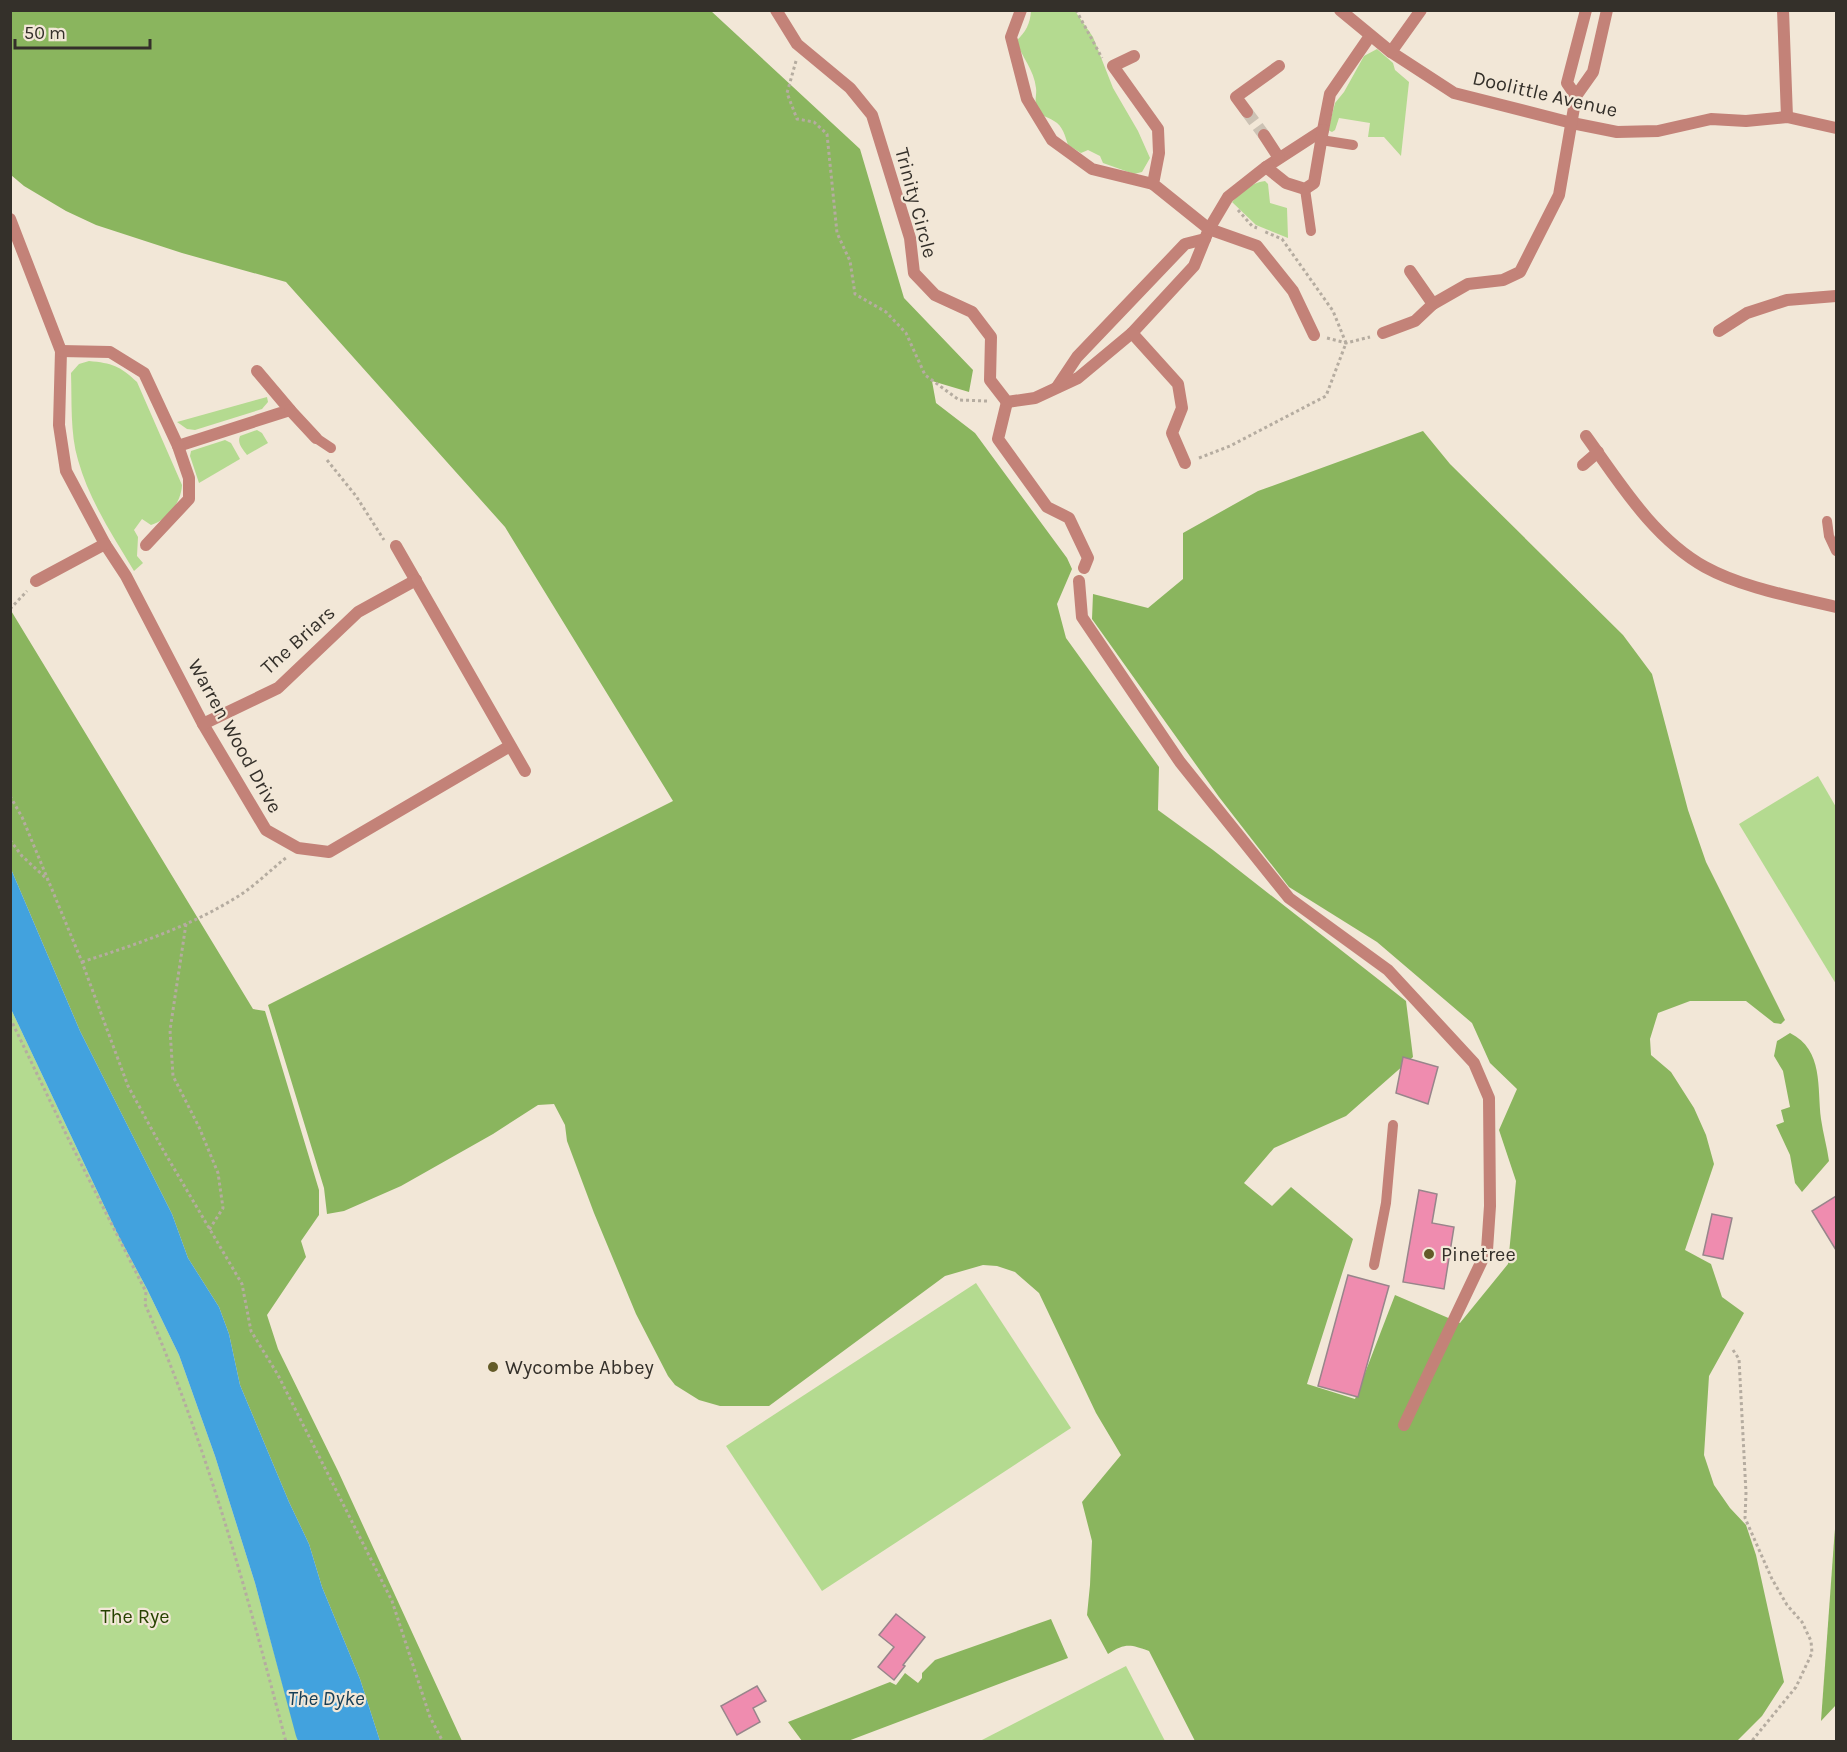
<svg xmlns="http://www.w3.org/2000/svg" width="1847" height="1752" viewBox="0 0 1847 1752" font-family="Karla,sans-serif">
  <rect width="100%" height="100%" fill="#f2e7d7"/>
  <g fill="#b4da90">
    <path d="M1031,11H1075L1093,37L1113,88L1138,131L1150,158L1142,172L1134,174L1103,163L1100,156L1088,150L1081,153L1068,145C1065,136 1063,126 1054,121C1046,116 1041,117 1037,107C1034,101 1037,95 1036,88C1034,70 1022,57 1016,41C1026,32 1030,24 1031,11Z"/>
    <polygon points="1377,49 1393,63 1395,70 1409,82 1401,156 1384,137 1368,137 1370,123 1339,118 1335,130 1332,132 1328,130 1335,103 1344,92 1364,56"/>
    <path d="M1265,181L1268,184L1270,203L1287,208L1288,238L1256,225L1232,202C1242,192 1250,183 1265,181Z"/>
    <path d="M89,361C112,363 120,366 137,382L182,485C181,503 168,520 151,525L142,519L134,530L138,537L137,556L143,563L134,571C113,536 89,500 78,460C70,433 72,401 71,373L79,364Z"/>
    <polygon points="267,397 268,402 262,409 195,430 187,429 177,422"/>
    <path d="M257,430L262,433L268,443L247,455C242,448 237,443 240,436Z"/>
    <polygon points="225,440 231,443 240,459 199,483 190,456 191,451"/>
    <polygon points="1818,776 1836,807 1836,984 1739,824"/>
    <polygon points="11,1009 117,1233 147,1289 179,1355 215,1456 255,1583 298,1741 11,1741"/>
    <polygon points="976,1283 1071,1428 822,1591 726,1446"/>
    <polygon points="1126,1666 1165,1741 980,1741"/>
  </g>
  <g fill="#8ab55e">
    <path d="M10,11H711L860,149L904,298L973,370L969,392L932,381L936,403L975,433L1067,558L1072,569L1057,604L1066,638L1159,767L1158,810L1213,850L1406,1001L1413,1057L1346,1116L1274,1148L1244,1183L1272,1206L1291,1187L1353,1239L1307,1384L1355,1399L1395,1295L1460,1323L1508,1264L1516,1181L1499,1130L1517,1089L1490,1063L1472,1023L1377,942L1289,887L1219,797L1092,619L1093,594L1148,608L1183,579V533L1258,491L1423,431L1450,464L1623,635L1652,674L1688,810L1706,862L1785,1020L1781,1024L1774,1023L1746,1001H1690L1658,1013L1650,1039L1651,1055L1671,1072L1694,1108L1706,1135L1714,1164L1685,1250L1711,1264L1722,1297L1744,1313L1709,1376L1704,1455L1714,1485L1730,1508L1746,1525L1756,1555L1784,1682L1762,1716L1737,1741H1195L1149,1651C1130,1644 1125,1643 1108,1654L1087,1615L1090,1585L1092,1541L1082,1502L1121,1455L1096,1413L1039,1293L1015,1272L997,1266L983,1265L945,1276L769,1406H720L699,1400L675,1385L668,1376L636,1314L594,1213L567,1141L565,1125L554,1104L538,1105L493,1134L401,1186L344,1211L327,1214L324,1188L268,1005L673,801L505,527L286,282L182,253L96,225L66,211L24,186L11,175Z"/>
    <polygon points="10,609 253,1009 265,1011 319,1190 319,1215 301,1241 306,1257 267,1315 278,1349 338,1471 462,1741 380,1741 360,1679 322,1587 309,1544 289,1502 240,1385 229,1334 219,1307 188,1258 172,1214 80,1031 11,869"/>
    <path d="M1790,1033C1824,1050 1817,1088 1821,1119C1823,1133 1827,1147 1829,1161L1802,1192L1795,1183L1790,1155L1776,1125L1784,1122L1781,1110L1790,1107L1783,1071L1774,1056L1777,1041Z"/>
    <polygon points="1836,1517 1836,1705 1821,1721 1834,1541"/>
    <polygon points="1051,1619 1068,1658 848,1741 802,1741 788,1722 890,1682 896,1685 905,1673 918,1683 922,1678 922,1673 935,1660"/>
  </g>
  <polygon fill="#42a2de" points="11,869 80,1031 172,1214 188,1258 219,1307 229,1334 240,1385 289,1502 309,1544 322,1587 360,1679 380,1741 298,1741 296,1736 255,1583 215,1456 179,1355 147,1289 117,1233 11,1009"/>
  <g fill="#ef8caf" stroke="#98858b" stroke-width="1.5">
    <polygon points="1403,1057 1438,1067 1428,1104 1396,1093"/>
    <polygon points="1419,1190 1437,1194 1432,1223 1454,1227 1444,1289 1403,1282"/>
    <polygon points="1836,1196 1836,1250 1812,1211"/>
    <polygon points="1712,1214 1732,1218 1723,1259 1703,1255"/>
    <polygon points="1348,1275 1389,1286 1358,1397 1318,1386"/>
    <polygon points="896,1614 925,1637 903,1665 905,1666 894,1680 878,1667 894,1647 879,1635"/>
    <polygon points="757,1686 766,1701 753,1708 760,1722 737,1735 721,1706"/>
  </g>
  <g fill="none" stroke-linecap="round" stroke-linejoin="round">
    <polyline stroke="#ccc2b4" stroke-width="12" stroke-dasharray="12 6" stroke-linecap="butt" points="1247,112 1264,135"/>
    <g stroke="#b5aca0" stroke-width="3" stroke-dasharray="3 3" stroke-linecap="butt">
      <polyline points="1076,10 1102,58"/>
      <polyline points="796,61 787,93 797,119 814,122 827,134 837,233 850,261 855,294 886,312 906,333 925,375 959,400 987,401"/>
      <polyline points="1238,210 1252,226 1257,228"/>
      <polyline points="1327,338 1346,343 1370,337"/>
      <polyline points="1199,458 1230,446 1326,396 1346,343 1333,311 1282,239 1263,231"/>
      <polyline points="327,460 356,496 384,540"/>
      <polyline points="10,609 27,591"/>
      <polyline points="10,796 22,817 82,962 128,1086 162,1148 242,1284 251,1331 278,1375 392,1601 430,1717 443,1742"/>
      <polyline points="10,840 22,856 48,880"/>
      <polyline points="186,924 170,1030 173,1076 199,1127 218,1173 223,1208 209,1230"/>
      <path d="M82,962C134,945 186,928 232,900C252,889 269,871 287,857"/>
      <path d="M10,1018L67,1136L146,1292L145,1304C207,1445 247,1593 286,1742"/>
      <polyline points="1733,1350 1739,1359 1746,1493 1745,1518 1772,1579 1787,1605 1802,1622 1811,1641 1812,1653 1796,1687 1751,1742"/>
    </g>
    <g stroke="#c38278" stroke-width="10">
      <polyline points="1321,140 1353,145"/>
      <polyline points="1305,189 1311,231"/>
      <polyline points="316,438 331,448"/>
      <polyline points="1827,521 1829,536 1836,551"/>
      <polyline points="1374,1265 1386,1203 1393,1125"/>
    </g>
    <g stroke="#c38278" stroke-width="12">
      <polyline points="776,10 797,44 850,88 872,115 910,238 914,273 935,295 972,312 991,337 990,380 1007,402 1035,398 1078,378 1132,333 1194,266 1209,229 1257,246 1293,291 1314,335"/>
      <polyline points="1021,10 1011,37 1027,99 1052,140 1092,169 1153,184"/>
      <polyline points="1340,10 1391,52 1454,93 1572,123 1617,132 1658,131 1711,119 1746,121 1787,117 1836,128"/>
      <polyline points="1783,10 1787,117"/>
      <polyline points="1391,52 1421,10"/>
      <polyline points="1134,56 1113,66 1158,129 1159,153 1153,184 1209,229 1228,197 1266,167 1323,130 1330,94 1370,36"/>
      <polyline points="1576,96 1593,72 1607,10"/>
      <polyline points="1247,112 1236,97 1279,66"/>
      <polyline points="1264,135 1279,158"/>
      <polyline points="1266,167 1286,183 1305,189 1314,183 1323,130"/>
      <polyline points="10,219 61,351 59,425 66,471 105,544 126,576 203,724 266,830 298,848 329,852 510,746"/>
      <polyline points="1410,271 1433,304"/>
      <polyline points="1719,331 1747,313 1787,300 1836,296"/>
      <polyline points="1132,333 1178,384 1182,408 1172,433 1185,463"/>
      <polyline points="1383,333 1415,321 1433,304 1468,284 1503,280 1520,272 1559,195 1576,96 1567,83 1586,10"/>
      <polyline points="61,351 110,352 144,373 178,446 290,410 257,371"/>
      <polyline points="1057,387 1077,357 1185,244 1205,239"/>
      <polyline points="1007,402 998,439 1047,507 1069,518 1088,558 1084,568"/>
      <polyline points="290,410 316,438"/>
      <path d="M1586,436C1620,483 1653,538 1705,567C1743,588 1795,597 1836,607"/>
      <polyline points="1583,465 1598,452"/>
      <polyline points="146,545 189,499 189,478 178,446"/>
      <polyline points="396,546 525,771"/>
      <polyline points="36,581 105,544"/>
      <polyline points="1079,581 1082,617 1180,762 1289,898 1388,970 1474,1063 1489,1098 1490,1206 1487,1250 1404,1425"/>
      <polyline points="203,724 278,688 358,612 416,580"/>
    </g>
  </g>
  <g fill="#635b28" stroke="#f2e7d7" stroke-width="2">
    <circle cx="1429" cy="1254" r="6"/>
    <circle cx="493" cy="1367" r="6"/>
  </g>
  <g text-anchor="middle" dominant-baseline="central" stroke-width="4.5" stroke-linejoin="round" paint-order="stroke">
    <g font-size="20" fill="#34302a" stroke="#f2e7d7">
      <text transform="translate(1545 94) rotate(13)">Doolittle Avenue</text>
      <text transform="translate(916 203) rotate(75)">Trinity Circle</text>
      <text transform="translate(298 640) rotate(-42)">The Briars</text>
      <text transform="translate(235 736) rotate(61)">Warren Wood Drive</text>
    </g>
    <g font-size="20" fill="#34302a" stroke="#f2e7d7" text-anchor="start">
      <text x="1441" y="1254">Pinetree</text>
      <text x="505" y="1367">Wycombe Abbey</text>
    </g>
    <g font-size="20" fill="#274200" stroke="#f2e7d7">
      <text x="135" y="1616">The Rye</text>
    </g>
    <g font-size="21" font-style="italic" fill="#163e57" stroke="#f2e7d7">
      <text x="326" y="1698">The Dyke</text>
    </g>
  </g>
  <rect width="1847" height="1752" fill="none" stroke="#34302a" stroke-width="24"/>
  <path d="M15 39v9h135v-9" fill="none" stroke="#34302a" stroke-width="3"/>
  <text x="24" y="39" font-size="18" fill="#34302a" stroke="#f2e7d7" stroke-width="4.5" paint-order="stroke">50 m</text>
</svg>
